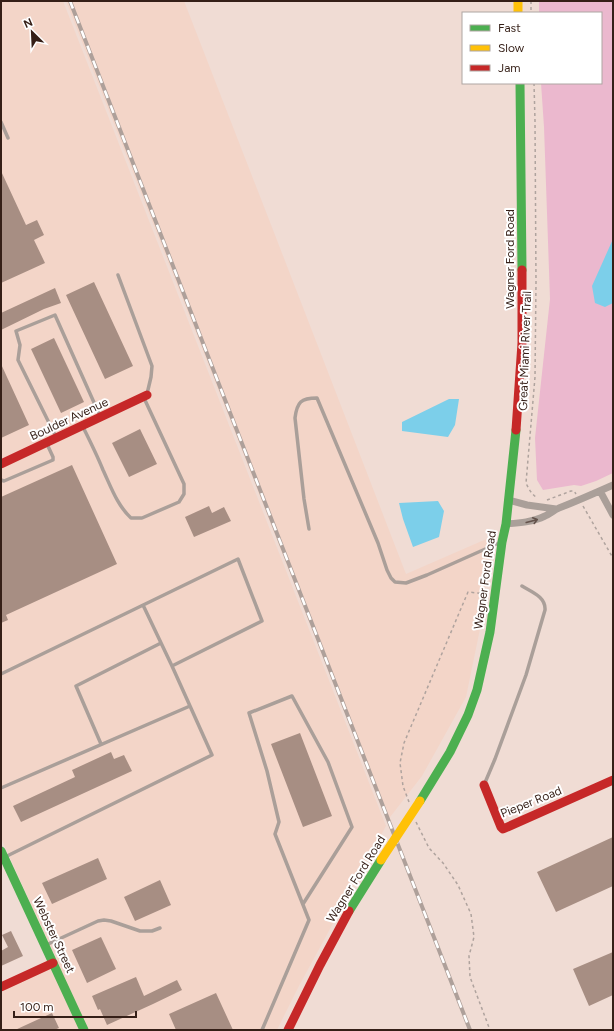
<svg xmlns="http://www.w3.org/2000/svg" width="614" height="1031" font-family="Figtree,sans-serif">
<style>
.built{fill:#f3d5c8}
.green{fill:#ebb8ce}
.water{fill:#7ccfea}
.building{fill:#a78e83}
.lines{fill:none;stroke-linecap:round;stroke-linejoin:round}
.path{stroke:#afa39e;stroke-width:1.5;stroke-dasharray:3 3;stroke-linecap:butt}
.lane{stroke:#aa9f99;stroke-width:3.5}
.street{stroke:#aa9f99;stroke-width:7}
.fast{stroke:#4caf50;stroke-width:9}
.slow{stroke:#ffc107;stroke-width:9}
.jam{stroke:#c62828;stroke-width:9}
.rail-casing{stroke:#aea09a;stroke-width:4}
.rail{stroke:#fff;stroke-width:2.5;stroke-dasharray:8;stroke-linecap:butt}
.slow-bridge{stroke:#ffc107;stroke-width:9}
.oneway{stroke:#64524b}
.labels{text-anchor:middle;stroke-width:4;stroke-linejoin:round;paint-order:stroke}
.street-label{font-size:12px;fill:#351f17;stroke:#fff}
</style>
<rect width="100%" height="100%" fill="#f0dcd4"/>
<!-- built -->
<path class="built" d="M1 1H63L386 826 300 984 277 1030H1V988L57 961 1 838Z
M66 1H184L275 235 406 574 491 537 480 629 466 697 422 776 387 821Z"/>
<!-- green -->
<path class="green" d="M539 1H613V473L596 481 581 486 574 485 543 490 537 480 535 438 550 299 544 127 541 83H601V13H539Z"/>
<!-- water -->
<path class="water" d="M613 239V303L605 307 595 303 592 286Z
M449 399H459L455 425 448 437 402 431V422Z
M438 501 444 511 439 537 413 547 403 519 399 503Z"/>
<!-- building -->
<path class="building" d="M1 171 26 225 37 220 44 235 34 240 45 263 1 283Z
M94 282 133 366 105 379 66 295Z
M55 288 61 303 44 309 1 330V313Z
M54 338 84 402 61 413 31 349Z
M1 364 29 425 1 438Z
M140 429 157 464 129 477 112 443Z
M72 465 117 564 6 615 8 620 1 623V497Z
M209 506 212 513 224 507 231 521 194 537 185 517Z
M300 733 332 816 303 827 271 744Z
M111 752 114 759 124 755 132 771 21 822 13 806 75 777 72 770Z
M613 837V886L556 912 537 872Z
M98 858 107 879 52 904 42 883Z
M160 880 171 905 135 921 124 897Z
M11 931 23 956 1 966V951L8 947 2 935Z
M101 937 116 969 87 983 72 950Z
M613 952V995L589 1006 573 969Z
M136 977 144 996 177 980 182 990 153 1004 107 1025 100 1009 98 1010 92 996Z
M216 993 233 1030H176L169 1014Z
M52 1013 59 1028 54 1030H15Z"/>
<g class="lines">
<!-- path -->
<path class="path" d="M531 1V13
M534 83 535 121 536 282 535 377 526 483C529 490 532 494 537 498
M547 500 571 491H574L576 494
M583 506 613 558
M409 802 403 786 400 763 404 743 468 592 487 594
M416 822 429 848 443 863 458 885 471 914 474 937 469 956 470 977 490 1030"/>
<!-- lane -->
<path class="lane" d="M1 122 8 138
M118 275 152 366 151 377 147 394
M83 427C90 441 97 455 103 470 111 487 117 505 131 518H142L179 502 184 494V484L144 398
M56 437 18 360 20 345 16 331 55 315 100 416
M1 480 4 481 53 460V457L47 444
M309 529 304 499 295 418C297 402 301 398 317 398L378 543 387 570 391 578 395 582 406 583 427 575 501 542
M172 666 190 706
M1 674 238 559 262 621 172 666 143 605
M101 744 76 686 161 643
M484 785 495 759 526 675 545 610C546 597 532 592 522 586
M1 788 190 706 212 755 5 857
M46 945 98 921 104 920 111 921 140 931H152L160 928
M262 1030 309 920 275 834 279 822 267 771 249 713 292 696 328 762 352 827 303 904"/>
<!-- street -->
<path class="street" d="M600 491 613 515
M508 500 527 505 556 509
M506 524C519 523 533 522 545 516 550 514 554 510 559 508 577 501 595 493 613 485"/>
<!-- fast -->
<path class="fast" d="M520 83 522 270
M420 801 450 752 468 715 477 690 490 632 502 542 506 524 516 430
M1 851 84 1030
M349 911 381 860"/>
<!-- slow -->
<path class="slow" d="M518 1V13"/>
<!-- jam -->
<path class="jam" d="M516 430 522 343V270
M1 464 147 395
M484 785 501 827 503 829 613 780
M1 987 53 963
M288 1030 320 965 349 911"/>
<defs>
<path id="rail" d="M70 1 470 1030"/>
</defs>
<!-- rail casing -->
<use href="#rail" class="rail-casing"/>
<!-- rail -->
<use href="#rail" class="rail"/>
<!-- slow-bridge -->
<path class="slow-bridge" d="M381 860 420 801"/>
</g>
<!-- one-way arrows -->
<defs><path id="oneway-shaft" d="M-6 0H5M1.5-3L5.5 0L1.5 3" fill="none" stroke-width="1.6" stroke-linecap="round" stroke-linejoin="round"/></defs>
<use class="oneway" href="#oneway-shaft" transform="translate(532 521) rotate(-15)"/>
<g class="labels">
<!-- street labels -->
<g class="street-label">
<text transform="translate(510 259) rotate(-90)" y="4">Wagner Ford Road</text>
<text transform="translate(525 351) rotate(-88)" y="4">Great Miami River Trail</text>
<text transform="translate(69 419) rotate(-25)" y="4">Boulder Avenue</text>
<text transform="translate(485 580) rotate(-82)" y="4">Wagner Ford Road</text>
<text transform="translate(531 802) rotate(-22)" y="4">Pieper Road</text>
<text transform="translate(356 879) rotate(-58)" y="4">Wagner Ford Road</text>
<text transform="translate(54 935) rotate(65)" y="4">Webster Street</text>
</g>
</g>
<!-- border -->
<rect width="614" height="1031" fill="none" stroke="#351f17" stroke-width="4"/>
<!-- legend -->
<rect x="462" y="12" width="140" height="72" fill="#ffffff" stroke="#aea5a2"/>
<rect x="470" y="25" width="20" height="6" fill="#4caf50" stroke="#aea5a2"/>
<text x="498" y="32" font-size="12" fill="#351f17">Fast</text>
<rect x="470" y="45" width="20" height="6" fill="#ffc107" stroke="#aea5a2"/>
<text x="498" y="52" font-size="12" fill="#351f17">Slow</text>
<rect x="470" y="65" width="20" height="6" fill="#c62828" stroke="#aea5a2"/>
<text x="498" y="72" font-size="12" fill="#351f17">Jam</text>
<!-- north arrow -->
<g transform="translate(32 32) rotate(336)" stroke="#ffffff" stroke-width="3" paint-order="stroke">
<path d="M0-3L7 15L0 10L-7 15Z" fill="#351f17"/>
<text y="-6" font-size="11" font-weight="bold" text-anchor="middle" fill="#351f17">N</text>
</g>
<!-- scale -->
<path d="M14 1011v6h122v-6" fill="none" stroke="#351f17" stroke-width="2"/>
<text x="20" y="1011" font-size="12" fill="#351f17" stroke="#ffffff" stroke-width="3" paint-order="stroke">100 m</text>
</svg>
